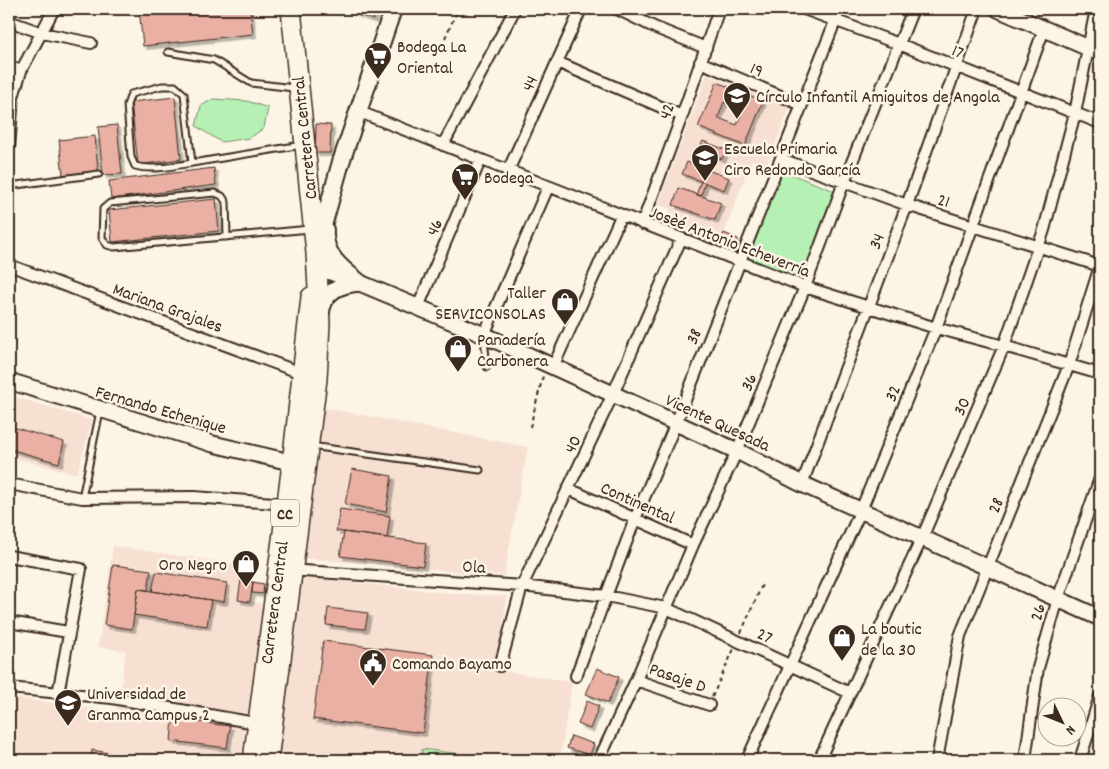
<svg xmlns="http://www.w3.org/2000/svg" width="1109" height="769" font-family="Dekko,sans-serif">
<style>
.built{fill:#f7e0d2}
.green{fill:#b6f0b4;stroke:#788d69}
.building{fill:#eab0a4;stroke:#3b2a1e;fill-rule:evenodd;filter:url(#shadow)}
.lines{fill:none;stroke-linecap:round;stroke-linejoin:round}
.lane-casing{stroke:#3b2a1e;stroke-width:9}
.street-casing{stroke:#3b2a1e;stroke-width:14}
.secondary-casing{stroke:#3b2a1e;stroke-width:19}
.primary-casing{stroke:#3b2a1e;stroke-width:20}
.highway-casing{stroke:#3b2a1e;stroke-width:22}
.path{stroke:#3b2a1e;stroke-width:2;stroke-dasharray:4 4;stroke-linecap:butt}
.lane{stroke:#fcf5e5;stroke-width:5}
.street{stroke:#fcf5e5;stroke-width:10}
.secondary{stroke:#fcf5e5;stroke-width:15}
.primary{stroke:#fcf5e5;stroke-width:16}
.highway{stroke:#fcf5e5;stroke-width:19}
.labels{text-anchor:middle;stroke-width:5;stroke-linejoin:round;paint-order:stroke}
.shield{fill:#fcf5e5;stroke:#75675a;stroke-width:1}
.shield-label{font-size:16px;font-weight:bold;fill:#3b2a1e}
.poi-label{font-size:18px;fill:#3b2a1e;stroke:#fcf5e5;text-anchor:start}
.street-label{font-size:18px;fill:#3b2a1e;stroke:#fcf5e5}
</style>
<defs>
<filter id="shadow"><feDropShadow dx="3.5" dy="3.5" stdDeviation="0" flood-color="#0004"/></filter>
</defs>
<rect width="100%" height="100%" fill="#fcf5e5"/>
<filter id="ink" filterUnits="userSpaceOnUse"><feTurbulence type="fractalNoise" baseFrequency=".02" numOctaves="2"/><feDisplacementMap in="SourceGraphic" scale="10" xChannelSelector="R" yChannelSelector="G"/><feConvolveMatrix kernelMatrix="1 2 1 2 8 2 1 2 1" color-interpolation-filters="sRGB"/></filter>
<g filter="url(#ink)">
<!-- built -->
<path class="built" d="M707 75 790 107 767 165 752 160 719 246 664 225 670 209 658 204Z
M9 395 92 420 77 474 9 457Z
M321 407 528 447 504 576 303 558Z
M113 546 243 565 238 600 265 604 241 760H9V697L117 712 126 651 98 647Z
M295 576 458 594 507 596 496 670 572 682 560 760H505L423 749 421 760H273Z"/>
<!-- green -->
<path class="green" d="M213 99 247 101 268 108 264 128 250 138 221 142 196 126 201 106Z
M783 171 837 192 802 282 747 260Z
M422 749 505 760H421Z"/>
<!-- building -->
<path class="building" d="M139 9H250L253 34 143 46Z
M355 9H377L373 20 354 13Z
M717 82 763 101 745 146 698 127ZM724 102 743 109 737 125 718 118Z
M175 97 181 159 138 165 131 102Z
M316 124 331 125 330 153H315Z
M117 125 122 174 103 175 98 127Z
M95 136 98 171 63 175 59 140Z
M703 141 726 150 722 159 699 150Z
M687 162 729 178 724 190 682 174Z
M214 168 216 185 111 199 109 181Z
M701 181 705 183 701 196 696 195Z
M679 188 721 203 715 220 673 205Z
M216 199 219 231 112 242 109 210Z
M724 233 738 239 733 251 719 246Z
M9 426 64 442 59 463 9 449Z
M352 469 392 476 386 512 345 504Z
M340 509 390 516 387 538 336 531Z
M344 532 426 543 423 566 340 556Z
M113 565 151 570 148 590 138 589 132 629 104 625Z
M156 572 227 583 224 602 152 591Z
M241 580 253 582 250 602 238 600Z
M253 582 264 584 263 594 252 593Z
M138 589 211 600 207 626 134 615Z
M328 608 368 613 365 629 326 625Z
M323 641 433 655 423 733 313 719Z
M597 668 619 677 608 703 586 694Z
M587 701 599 706 590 729 578 724Z
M173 719 230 726 227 748 171 741Z
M571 736 594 744 590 755 567 748Z
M92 750 115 754 114 760H91Z"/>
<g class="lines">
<defs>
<path id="lane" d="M168 52 214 60 251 83 294 88
M192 163 184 94 175 86H162L131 94 127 105 131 157 135 166C152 171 174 166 192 163L302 145
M9 186 99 174
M227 237 226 202 222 196 215 193 110 203 103 209 102 238 107 245 114 247 310 229
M484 338 487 367
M311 446 480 470
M82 498 100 411"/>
<path id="street" d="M617 9 656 28 706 48
M804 9 899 44 1100 123
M9 21 42 33 91 43
M557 62 682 116
M700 62 802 105
M9 66 21 71
M357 111 805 287 936 328 1004 346 1100 374
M443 145 515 9
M9 148 13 97 21 71 54 9
M781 159 907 205 1100 266
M508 171 581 9
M642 224 682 116 719 9
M9 265 304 374
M418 307 480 161
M484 335 548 187
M553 367 621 216
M9 484 82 498 194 497 287 504
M802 484 907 205 977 9
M569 489 693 545
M9 556 81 569 58 694
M289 570 522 586 606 596 666 608 850 693
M9 622 68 632
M500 666 522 586 613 394 681 239
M576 676 635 519 676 423 840 9
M636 680 709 705
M9 688 112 698 262 724
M599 760 636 680 693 545 737 451 805 287 844 182 913 9
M747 760 861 510 936 328 1044 29
M819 760 922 538 1004 346 1044 230 1075 113 1096 9
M937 760 960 636 1069 365 1100 266
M1025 760 1038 668 1058 599 1100 478
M1080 760 1100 696"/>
<path id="secondary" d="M998 9 1100 53
M317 267 360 283 484 335 737 451 802 484 1100 618
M321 314C324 291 339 285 359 283
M9 381 213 444 303 465"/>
<path id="primary" d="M325 230C323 255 342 269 360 283
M317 247 341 162 393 9"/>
<g id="highway">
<path id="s1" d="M253 760 292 464 311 297"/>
<path d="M268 760 317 379 320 323 316 253 291 9"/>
</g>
</defs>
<!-- lane casing -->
<use href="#lane" class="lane-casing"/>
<!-- street casing -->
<use href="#street" class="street-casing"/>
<!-- secondary casing -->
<use href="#secondary" class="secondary-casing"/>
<!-- primary casing -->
<use href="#primary" class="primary-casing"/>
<!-- highway casing -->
<use href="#highway" class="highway-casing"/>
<!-- path -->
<path class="path" d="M445 38 458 9
M530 427 543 376
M741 633 762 585
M712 697 734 649"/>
<!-- lane -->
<use href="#lane" class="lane"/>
<!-- street -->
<use href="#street" class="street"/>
<!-- secondary -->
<use href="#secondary" class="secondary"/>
<!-- primary -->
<use href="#primary" class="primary"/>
<!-- highway -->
<use href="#highway" class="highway"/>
</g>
</g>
<!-- icons -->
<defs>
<symbol id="supermarket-pin" viewBox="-11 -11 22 30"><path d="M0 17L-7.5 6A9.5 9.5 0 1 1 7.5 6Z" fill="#3b2a1e" stroke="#fcf5e5"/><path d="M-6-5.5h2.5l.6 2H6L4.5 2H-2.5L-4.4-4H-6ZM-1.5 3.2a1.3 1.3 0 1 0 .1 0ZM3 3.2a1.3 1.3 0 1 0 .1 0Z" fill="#fff"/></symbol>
<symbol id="school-pin" viewBox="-11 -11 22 30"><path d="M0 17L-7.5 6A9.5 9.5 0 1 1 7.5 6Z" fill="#3b2a1e" stroke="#fcf5e5"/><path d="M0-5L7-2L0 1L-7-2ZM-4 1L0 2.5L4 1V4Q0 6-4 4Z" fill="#fff"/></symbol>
<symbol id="shop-pin" viewBox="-11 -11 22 30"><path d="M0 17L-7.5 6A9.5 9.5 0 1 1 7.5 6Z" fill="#3b2a1e" stroke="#fcf5e5"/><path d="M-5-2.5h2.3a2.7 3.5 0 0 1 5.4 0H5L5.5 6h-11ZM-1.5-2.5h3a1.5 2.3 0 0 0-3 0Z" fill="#fff"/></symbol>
<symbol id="civic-pin" viewBox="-11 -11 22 30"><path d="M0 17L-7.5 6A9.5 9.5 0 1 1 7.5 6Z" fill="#3b2a1e" stroke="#fcf5e5"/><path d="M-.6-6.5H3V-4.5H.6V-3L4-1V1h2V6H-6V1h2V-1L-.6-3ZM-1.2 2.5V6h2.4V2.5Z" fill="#fff"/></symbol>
<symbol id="university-pin" viewBox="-11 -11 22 30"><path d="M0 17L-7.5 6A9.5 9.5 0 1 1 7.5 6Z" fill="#3b2a1e" stroke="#fcf5e5"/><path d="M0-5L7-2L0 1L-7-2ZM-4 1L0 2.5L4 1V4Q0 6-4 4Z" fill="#fff"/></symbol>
</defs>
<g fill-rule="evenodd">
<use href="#supermarket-pin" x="362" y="40" width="32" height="43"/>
<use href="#school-pin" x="721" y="80" width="32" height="43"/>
<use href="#school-pin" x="689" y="142" width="32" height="43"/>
<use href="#supermarket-pin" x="449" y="161" width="32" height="43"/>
<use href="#shop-pin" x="549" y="286" width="32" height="43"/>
<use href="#shop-pin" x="442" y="333" width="32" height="43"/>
<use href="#shop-pin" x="230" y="548" width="32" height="43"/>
<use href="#shop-pin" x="826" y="622" width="32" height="43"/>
<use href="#civic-pin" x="357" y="647" width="32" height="43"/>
<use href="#university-pin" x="52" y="687" width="32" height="43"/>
</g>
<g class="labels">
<!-- shield labels -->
<rect class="shield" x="271" y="499.5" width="28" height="27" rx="4"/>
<g class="shield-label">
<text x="285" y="519">CC</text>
</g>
<!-- poi labels -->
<g class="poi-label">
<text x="397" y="52">Bodega La<tspan x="397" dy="21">Oriental</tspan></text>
<text x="756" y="102">Círculo Infantil Amiguitos de Angola</text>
<text x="724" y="154">Escuela Primaria<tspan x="724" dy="21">Ciro Redondo García</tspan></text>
<text x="484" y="183">Bodega</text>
<text x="546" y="298" text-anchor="end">Taller<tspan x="546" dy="21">SERVICONSOLAS</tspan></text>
<text x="477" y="345">Panadería<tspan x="477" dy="21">Carbonera</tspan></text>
<text x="227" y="570" text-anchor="end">Oro Negro</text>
<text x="861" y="634">La boutic<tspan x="861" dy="21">de la 30</tspan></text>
<text x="392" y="669">Comando Bayamo</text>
<text x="87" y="699">Universidad de<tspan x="87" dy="21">Granma Campus 2</tspan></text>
</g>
<!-- street labels -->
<g class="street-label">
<text transform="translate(958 51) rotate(22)" y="6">17</text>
<text transform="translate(757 69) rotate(23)" y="6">19</text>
<text transform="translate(529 83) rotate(-66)" y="6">44</text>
<text transform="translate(666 111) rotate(-70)" y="6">42</text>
<text transform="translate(304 138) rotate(-96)" y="6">Carretera Central</text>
<text transform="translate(944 200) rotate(17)" y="6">21</text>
<text transform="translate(434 227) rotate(-67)" y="6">46</text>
<text transform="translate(730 241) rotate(21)" y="6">Josèé Antonio Echeverría</text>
<text transform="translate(876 241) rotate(-69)" y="6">34</text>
<text transform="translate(168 307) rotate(20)" y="6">Mariana Grajales</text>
<text transform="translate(693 336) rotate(-68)" y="6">38</text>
<text transform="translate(748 382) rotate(-68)" y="6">36</text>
<text transform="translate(892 393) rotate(-68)" y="6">32</text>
<text transform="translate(961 406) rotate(-67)" y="6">30</text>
<text transform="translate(161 409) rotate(16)" y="6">Fernando Echenique</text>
<text transform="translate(718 422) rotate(25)" y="6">Vicente Quesada</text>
<text transform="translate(572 444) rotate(-65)" y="6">40</text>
<text transform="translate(638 502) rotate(24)" y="6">Continental</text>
<text transform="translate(995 505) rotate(-68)" y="6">28</text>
<text transform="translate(474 566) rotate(4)" y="6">Ola</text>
<text dy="6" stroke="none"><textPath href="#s1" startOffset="159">Carretera Central</textPath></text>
<text transform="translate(1037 612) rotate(-74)" y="6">26</text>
<text transform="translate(765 635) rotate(25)" y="6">27</text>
<text transform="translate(678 677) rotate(19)" y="6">Pasaje D</text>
</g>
</g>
<!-- margin -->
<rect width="1109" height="769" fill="none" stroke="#fcf5e5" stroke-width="30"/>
<rect x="15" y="15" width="1079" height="739" fill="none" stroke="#3b2a1e" stroke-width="2" filter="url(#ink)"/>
<!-- north arrow -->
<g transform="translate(1062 722) rotate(133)"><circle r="24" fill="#fcf5e5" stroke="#afa495"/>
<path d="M0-4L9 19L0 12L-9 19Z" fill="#3b2a1e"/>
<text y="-8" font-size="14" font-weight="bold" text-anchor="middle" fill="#3b2a1e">N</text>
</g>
</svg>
